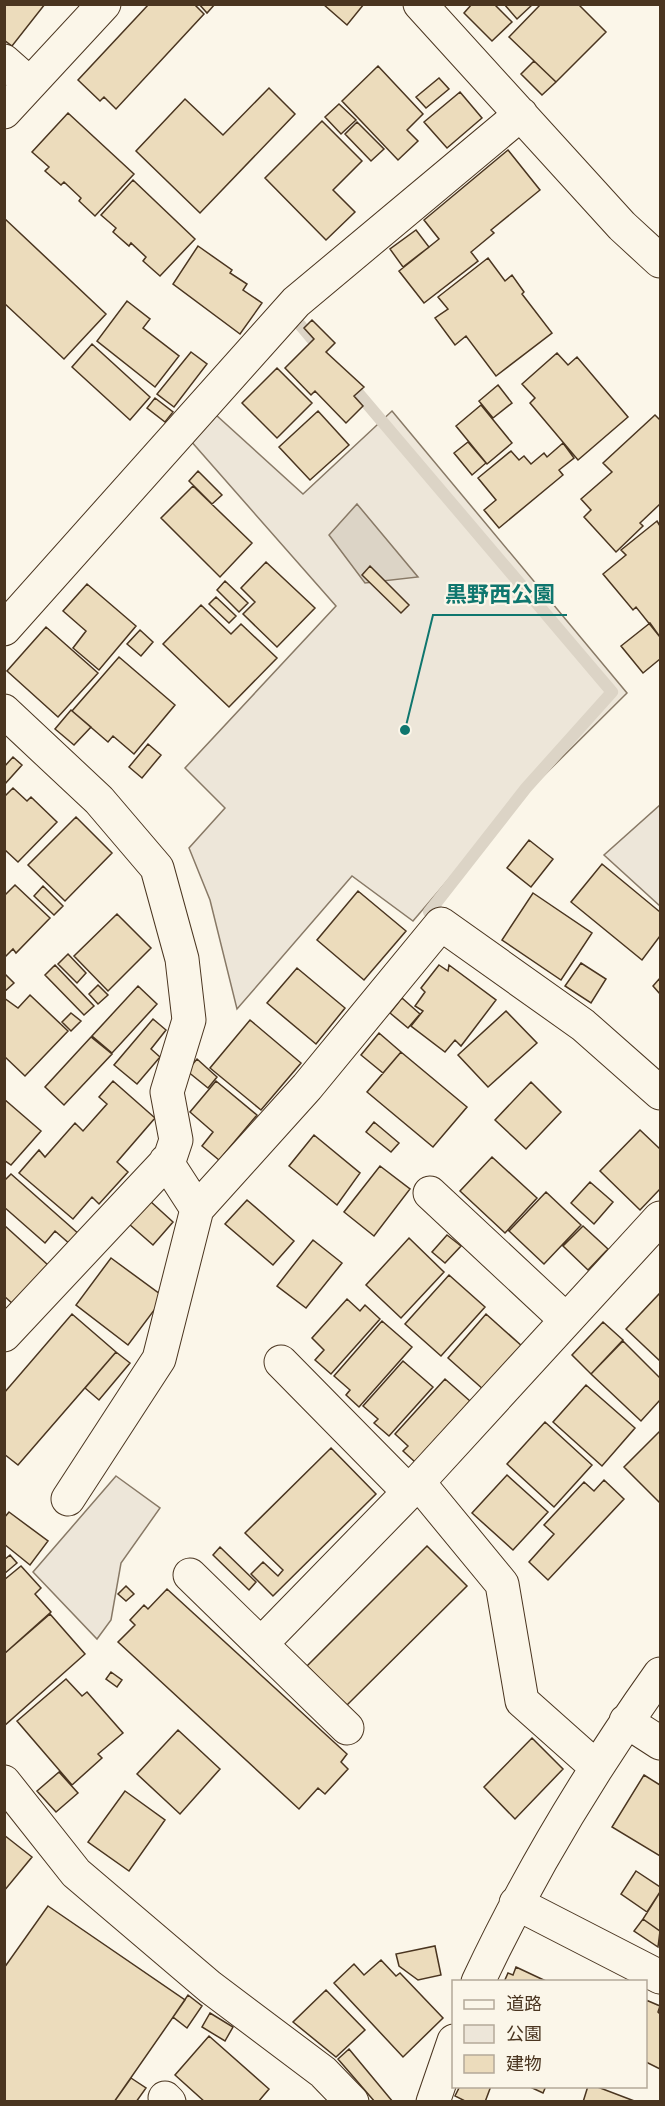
<svg xmlns="http://www.w3.org/2000/svg" width="665" height="2106" font-family="'Source Sans 3','Noto Sans JP',sans-serif">
<style>
.green{fill:#ede6d9;stroke:#887966;stroke-width:1.5}
.water{fill:#dcd4c6;stroke:#887966;stroke-width:1.5}
.lines{fill:none;stroke-linecap:round;stroke-linejoin:round}
.stream{stroke:#dcd4c6;stroke-width:12}
.building{fill:#ecdcbc;stroke:#4a3520;stroke-width:1.5}
.minor-casing{stroke:#4a3520;stroke-width:35}
.minor{stroke:#fbf6e9;stroke-width:33}
.leader{fill:none;stroke:#0f766e;stroke-width:2}
.callout-dot{fill:#0f766e;stroke:#fbf6e9;stroke-width:2}
.callout-label{font-size:22px;text-anchor:middle;font-weight:bold;fill:#0f766e;stroke:#fbf6e9;stroke-width:4.5;stroke-linejoin:round;paint-order:stroke}
</style>
<rect width="100%" height="100%" fill="#fbf6e9"/>
<!-- green -->
<path class="green" d="M392 411 627 693 502 817 413 921 352 876 237 1009 210 900 189 848 225 808 185 768 336 606 190 440 216 415 303 494Z
M660 805V906L604 855Z
M116 1476 160 1508 121 1563 111 1620 97 1639 33 1572Z"/>
<!-- water -->
<path class="water" d="M357 504 418 577 365 583 329 535Z"/>
<g class="lines">
<!-- stream -->
<path class="stream" d="M296 320 322 351
M347 380 612 692 526 788 429 912"/>
</g>
<!-- building -->
<path class="building" d="M4 4H45L12 46 4 40Z
M149 4H194L204 14 116 109 104 97 100 101 78 80Z
M199 4H215L207 13Z
M323 4H364L347 25Z
M472 4H494L512 22 492 41 464 13Z
M504 4H533L517 19Z
M541 4H578L606 32 556 82 509 37Z
M534 61 556 82 542 95 521 74Z
M378 66 423 114 407 130 418 141 398 160 342 101Z
M439 78 449 89 426 108 416 97Z
M269 88 295 114 200 213 136 151 185 99 223 135Z
M460 92 482 118 447 148 424 122Z
M339 104 356 120 341 134 325 117Z
M68 113 134 174 95 216 79 201 81 198 64 182 61 185 45 171 49 167 32 152Z
M322 121 362 161 333 190 355 212 326 240 265 178Z
M357 122 384 149 371 161 345 134Z
M508 150 540 190 491 230 494 233 471 252 478 261 424 303 399 271 439 239 424 220Z
M133 180 195 239 160 276 143 261 146 257 131 243 129 246 113 232 116 228 101 215Z
M4 218 106 314 64 359 4 303Z
M416 230 429 247 403 267 390 249Z
M198 246 232 270 230 273 247 284 243 290 262 303 240 334 173 284Z
M488 258 505 281 512 275 524 292 522 294 552 333 496 376 466 336 455 345 435 318 448 309 438 297Z
M127 301 150 319 143 328 179 356 155 387 97 341Z
M312 320 335 343 326 352 364 387 354 396 363 406 346 423 315 391 311 395 285 368 314 339 304 328Z
M92 344 150 397 130 420 72 367Z
M191 352 207 364 174 407 157 394Z
M557 353 568 365 577 357 628 417 578 460 530 403 535 398 522 384Z
M277 368 312 403 277 438 242 403Z
M498 385 512 403 493 418 479 401Z
M155 398 173 412 165 422 147 408Z
M481 405 512 443 487 464 456 426Z
M318 411 349 445 310 480 279 447Z
M655 415 660 420V504L640 523 643 526 616 552 584 517 591 510 581 499 612 472 603 463Z
M468 442 486 463 472 475 454 453Z
M563 443 574 458 559 470 563 475 499 528 484 510 496 500 478 478 511 451 519 460 524 456 531 464 544 453 547 457Z
M198 471 222 495 212 504 189 481Z
M193 486 252 543 220 577 161 518Z
M657 521 660 526V637L636 607 633 610 603 574 626 555 621 550Z
M266 562 315 608 277 647 243 614 255 602 241 588Z
M370 566 409 605 401 613 362 575Z
M225 581 248 603 239 612 217 590Z
M87 584 136 626 99 670 73 648 86 631 63 611Z
M216 597 236 616 229 623 209 604Z
M201 605 231 634 241 624 277 658 229 707 163 644Z
M650 623 660 637V659L643 673 621 646Z
M46 627 98 673 58 717 7 671Z
M140 630 153 642 141 656 127 644Z
M119 657 175 705 134 754 113 736 108 742 72 711Z
M71 710 91 727 74 745 55 729Z
M148 744 161 755 142 778 129 767Z
M13 757 22 765 4 785V767Z
M13 788 27 801 31 797 57 822 18 862 4 849V797Z
M76 817 112 853 65 901 28 865Z
M529 840 553 859 531 887 507 868Z
M602 864 660 912V936L642 960 571 902Z
M15 885 50 918 16 953 13 949 4 958V896Z
M43 886 63 906 54 915 34 896Z
M358 891 406 931 364 980 317 940Z
M533 893 592 933 561 980 502 940Z
M117 914 151 948 108 991 74 956Z
M68 954 86 973 77 983 58 964Z
M581 963 606 979 591 1003 565 986Z
M55 965 94 1006 84 1015 45 975Z
M439 965 448 971 449 965 496 1000 461 1046 455 1040 445 1052 411 1026 423 1011 415 1006 425 992 421 988Z
M297 968 345 1008 316 1044 267 1003Z
M4 973 14 983 4 992Z
M660 978V994L653 986Z
M98 985 108 995 98 1004 89 994Z
M138 986 157 1004 112 1053 92 1036Z
M30 995 68 1031 25 1076 4 1056V998L18 1008Z
M402 998 420 1014 408 1028 390 1013Z
M506 1011 537 1043 488 1087 458 1055Z
M71 1013 81 1021 71 1031 62 1022Z
M153 1019 166 1030 151 1049 160 1057 137 1084 114 1065Z
M250 1020 301 1063 261 1110 210 1068Z
M379 1033 401 1052 383 1073 361 1055Z
M91 1037 112 1054 64 1105 45 1087Z
M401 1052 467 1107 433 1147 367 1092Z
M197 1059 217 1077 208 1088 187 1071Z
M113 1081 155 1118 117 1162 128 1172 99 1204 92 1197 73 1219 19 1173 39 1150 45 1157 75 1123 83 1131 107 1104 99 1097Z
M216 1081 257 1115 219 1160 202 1146 213 1132 190 1112Z
M531 1082 561 1112 526 1149 495 1120Z
M4 1099 41 1131 11 1165 4 1160Z
M374 1122 399 1143 391 1152 366 1132Z
M640 1130 660 1149V1189L640 1210 600 1171Z
M314 1135 360 1173 337 1205 289 1166Z
M492 1157 537 1198 505 1233 460 1191Z
M380 1166 410 1189 374 1236 344 1212Z
M11 1174 80 1235 71 1245 55 1231 45 1243 4 1207V1181Z
M590 1182 613 1202 594 1224 571 1203Z
M546 1192 581 1225 544 1264 509 1231Z
M247 1200 294 1241 273 1265 225 1224Z
M150 1201 173 1222 153 1245 129 1224Z
M4 1225 48 1265 13 1304 4 1296Z
M583 1226 608 1249 588 1270 563 1246Z
M447 1235 461 1246 445 1263 432 1252Z
M409 1238 444 1272 401 1318 366 1285Z
M313 1240 342 1263 306 1308 277 1286Z
M111 1258 164 1297 128 1345 76 1305Z
M449 1275 485 1307 441 1356 405 1324Z
M660 1293V1361L626 1329Z
M347 1299 360 1311 365 1305 380 1319 331 1374 315 1360 324 1350 312 1338Z
M72 1314 116 1352 18 1465 4 1454V1393Z
M486 1314 523 1347 484 1390 448 1358Z
M382 1321 412 1347 359 1407 346 1395 350 1390 334 1376Z
M603 1322 623 1340 591 1374 572 1355Z
M623 1341 660 1378V1400L641 1421 591 1374Z
M116 1352 130 1363 99 1400 85 1388Z
M403 1361 433 1387 389 1436 374 1423 378 1419 363 1406Z
M445 1379 470 1401 415 1462 403 1451 408 1446 395 1434Z
M586 1385 635 1428 602 1466 553 1422Z
M545 1422 592 1465 554 1507 507 1464Z
M660 1431V1503L624 1467Z
M331 1448 376 1494 273 1596 251 1574 263 1562 278 1576 283 1570 245 1533Z
M507 1475 548 1512 513 1550 472 1513Z
M604 1480 624 1499 548 1580 529 1562 554 1534 544 1525 584 1482 594 1491Z
M9 1512 48 1541 30 1565 4 1544V1518Z
M427 1546 467 1586 346 1706 307 1666Z
M220 1547 256 1582 249 1590 213 1555Z
M10 1555 17 1563 4 1574V1560Z
M21 1566 41 1588 35 1594 51 1612 4 1654V1580Z
M126 1586 134 1594 126 1601 118 1594Z
M167 1589 347 1754 341 1762 348 1769 325 1794 318 1788 299 1809 118 1642 135 1625 130 1620 144 1605 148 1609Z
M50 1614 85 1654 4 1726V1654Z
M111 1672 122 1680 117 1687 106 1679Z
M66 1679 82 1696 87 1692 123 1733 98 1754 102 1758 72 1785 17 1721Z
M178 1730 220 1769 180 1814 137 1774Z
M532 1738 563 1769 515 1819 484 1787Z
M59 1772 78 1793 56 1812 37 1791Z
M644 1775 660 1785V1856L612 1827Z
M125 1791 165 1820 129 1871 88 1842Z
M4 1835 32 1857 4 1891Z
M636 1871 660 1887V1892L647 1912 621 1894Z
M660 1892V1931L643 1919Z
M48 1906 185 2000 114 2102H4V1968Z
M643 1919 660 1931 658 1947 634 1931Z
M435 1946 441 1975 418 1980 399 1966 396 1954Z
M381 1960 396 1976 400 1973 443 2018 403 2057 334 1983 354 1964 364 1975Z
M516 1967 548 1982H504L508 1973 513 1975Z
M326 1990 365 2030 336 2057 293 2022Z
M188 1995 202 2006 187 2028 173 2017Z
M646 2000 660 2006 658 2012 660 2014V2069L646 2062Z
M210 2013 233 2027 225 2041 202 2027Z
M209 2036 269 2089 258 2102H205L175 2075Z
M349 2049 393 2102H375L338 2059Z
M131 2078 146 2088 136 2102H114Z
M460 2086H491L485 2102H467L455 2096Z
M528 2086H546L543 2093Z
M588 2086H595L637 2102H583Z"/>
<g class="lines">
<defs>
<path id="minor" d="M420 4 622 226 660 261
M4 61 30 84
M4 112 104 4
M4 629 296 302 521 114
M4 711 99 800 157 868 182 959 189 1020 167 1092 176 1140 170 1158 4 1335
M430 1193 565 1319
M197 1209 307 1087 441 924 583 1025 660 1093
M281 1362 409 1492
M418 1482 502 1584 522 1701 595 1766
M68 1499 159 1359 197 1209 166 1161
M190 1575 347 1728
M261 1644 409 1492 660 1218
M626 1721 660 1743
M4 1782 76 1873 210 1987 323 2072 352 2102
M516 1903 660 1977
M478 1982C529 1873 591 1771 660 1674
M165 2098 169 2102
M433 2102 454 2041"/>
</defs>
<!-- minor casing -->
<use href="#minor" class="minor-casing"/>
<!-- minor -->
<use href="#minor" class="minor"/>
</g>
<!-- callouts -->
<path class="leader" d="M405 730L433 615H567"/>
<circle class="callout-dot" cx="405" cy="730" r="6"/>
<g class="callout-label">
<text x="500" y="602">黒野西公園</text>
</g>
<!-- border -->
<rect width="665" height="2106" fill="none" stroke="#4a3520" stroke-width="12"/>
<!-- legend -->
<rect x="452" y="1980" width="195" height="108" fill="#fbf6e9" stroke="#b4a999" stroke-width="1.5"/>
<rect x="464" y="2000" width="30" height="9" fill="#fbf6e9" stroke="#b4a999" stroke-width="1.5"/>
<text x="506" y="2010" font-size="18" fill="#4a3520">道路</text>
<rect x="464" y="2025" width="30" height="18" fill="#ede6d9" stroke="#b4a999" stroke-width="1.5"/>
<text x="506" y="2040" font-size="18" fill="#4a3520">公園</text>
<rect x="464" y="2055" width="30" height="18" fill="#ecdcbc" stroke="#b4a999" stroke-width="1.5"/>
<text x="506" y="2070" font-size="18" fill="#4a3520">建物</text>
</svg>
